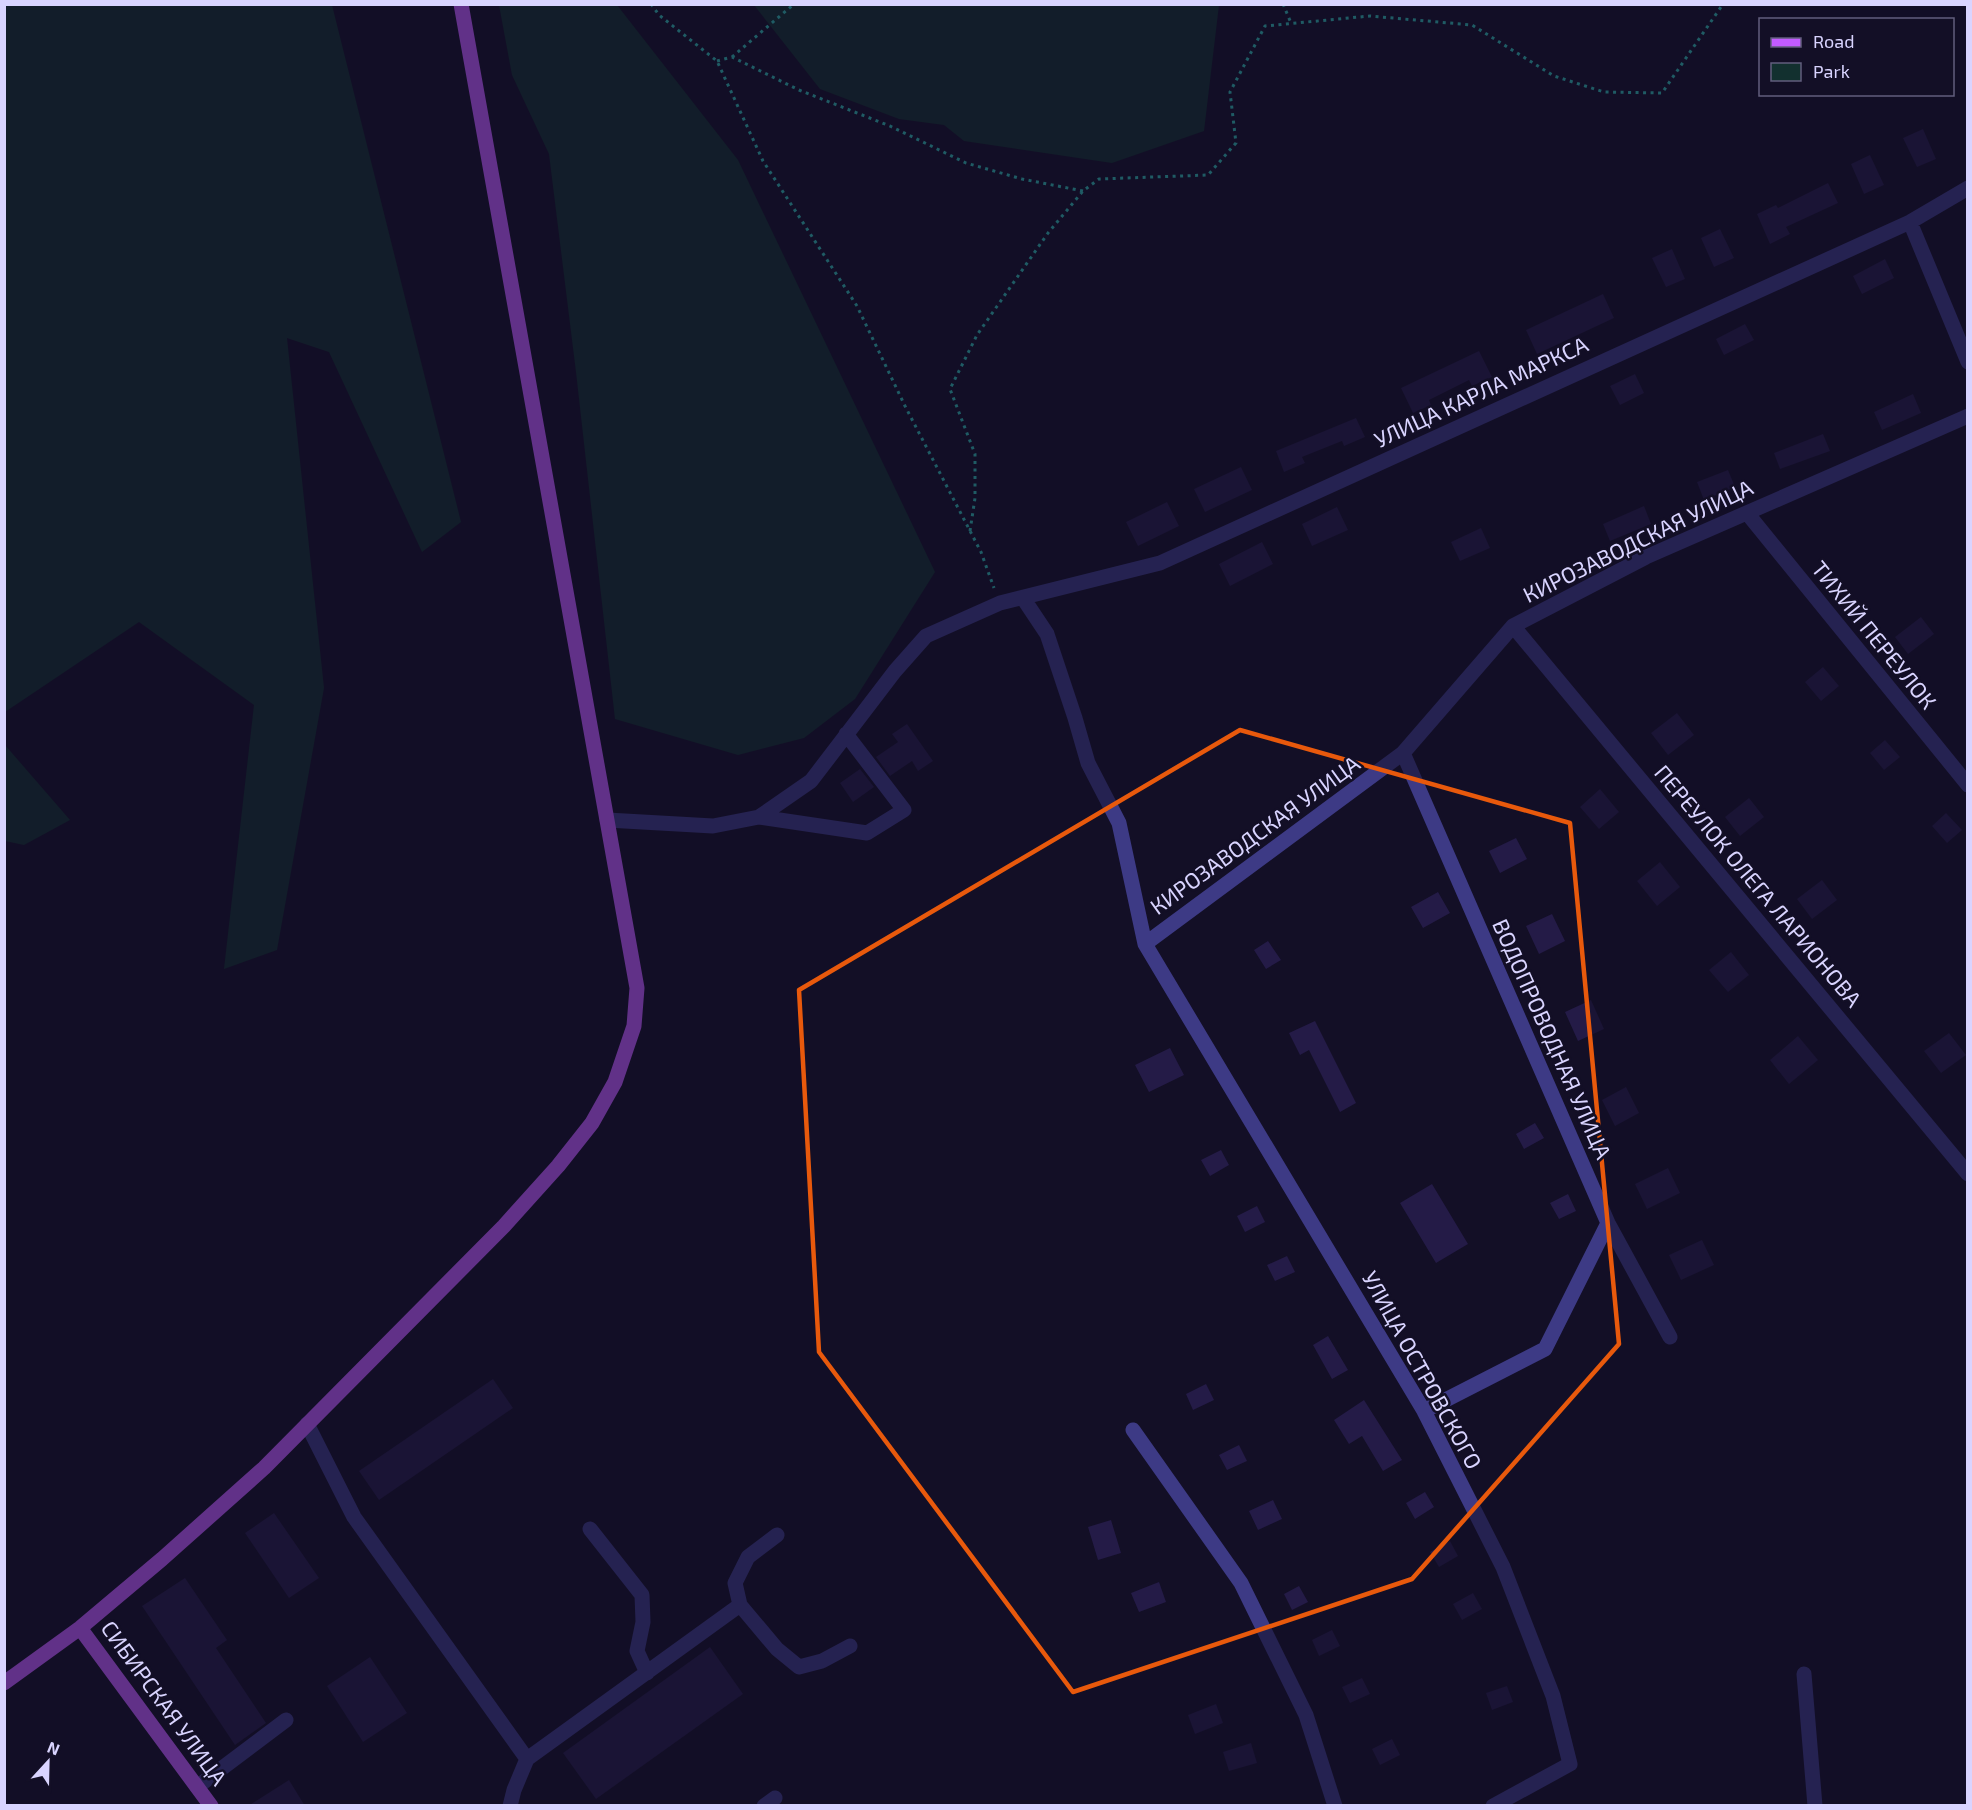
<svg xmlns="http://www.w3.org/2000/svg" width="1972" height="1810" font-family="'Exo 2',sans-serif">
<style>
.green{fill:#12302f}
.building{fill:#241b47}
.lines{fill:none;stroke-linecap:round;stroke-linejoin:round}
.path{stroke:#2fb8b0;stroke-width:3;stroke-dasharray:3 4.5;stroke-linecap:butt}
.minor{stroke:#3d3a85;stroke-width:15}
.major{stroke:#c25bff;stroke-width:15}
.marked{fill:none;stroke:#e8590c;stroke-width:4.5;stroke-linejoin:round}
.labels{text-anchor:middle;stroke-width:5;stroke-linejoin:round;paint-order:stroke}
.street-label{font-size:22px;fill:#d9d4ff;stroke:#130f26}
</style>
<rect width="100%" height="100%" fill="#130f26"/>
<!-- green -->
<path class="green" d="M5 4 332 5 461 522 422 552 329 352 287 338 324 688 277 950 224 969 254 705 139 622 5 712Z
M499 5H617L738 160 935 572 855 699 804 738 738 755 615 719 576 372 549 154 512 75Z
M754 5H1219L1204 131 1112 163 964 141 944 125 899 119 820 89Z
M5 745 70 820 24 845 5 841Z"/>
<!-- building -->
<path class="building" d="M1923 129 1936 159 1917 167 1903 138Z
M1870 155 1884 185 1864 194 1851 164Z
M1828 183 1838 203 1786 227 1790 234 1770 244 1757 214 1776 205 1778 208Z
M1720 229 1734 258 1714 267 1701 238Z
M1672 249 1685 279 1666 287 1652 258Z
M1885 259 1894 278 1862 294 1853 276Z
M1603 294 1614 318 1537 354 1526 330Z
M1745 324 1754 340 1724 355 1716 339Z
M1479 351 1492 377 1472 386 1469 380 1429 400 1431 405 1413 413 1401 388Z
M1635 374 1644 393 1620 405 1610 386Z
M1913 394 1921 413 1882 430 1874 412Z
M1356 418 1365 437 1344 446 1342 441 1302 457 1305 463 1284 472 1276 451Z
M1823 434 1830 451 1780 469 1774 453Z
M1241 467 1252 490 1205 512 1194 489Z
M1728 470 1735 487 1704 500 1697 482Z
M1167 502 1179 526 1138 546 1126 522Z
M1644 506 1651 524 1610 541 1603 524Z
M1337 507 1348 530 1312 546 1302 524Z
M1481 528 1490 548 1460 561 1451 542Z
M1262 542 1273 564 1230 586 1219 564Z
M1921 617 1934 634 1908 654 1895 637Z
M1823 667 1839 686 1821 701 1805 682Z
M1677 713 1694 735 1668 755 1651 733Z
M907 724 933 761 918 771 912 761 890 776 876 757 898 742 892 734Z
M1885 740 1900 757 1884 770 1870 753Z
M860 769 874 787 853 802 840 783Z
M1600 789 1619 812 1599 829 1580 807Z
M1749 798 1764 817 1740 836 1725 817Z
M1946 813 1962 830 1947 843 1932 826Z
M1516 838 1527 859 1500 873 1489 851Z
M1660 862 1680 887 1657 906 1637 881Z
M1822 880 1837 900 1812 919 1797 899Z
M1438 892 1450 913 1423 928 1411 907Z
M1552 914 1565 941 1539 954 1526 926Z
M1268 941 1281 960 1266 969 1254 950Z
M1731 952 1749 975 1728 992 1709 970Z
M1591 1000 1604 1029 1578 1041 1565 1012Z
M1315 1021 1356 1103 1340 1112 1309 1050 1300 1055 1289 1033Z
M1949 1033 1966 1055 1941 1073 1924 1051Z
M1798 1036 1818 1060 1789 1084 1770 1060Z
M1170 1048 1184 1075 1149 1092 1135 1065Z
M1626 1087 1639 1113 1615 1126 1602 1100Z
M1535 1123 1544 1138 1524 1149 1516 1134Z
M1221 1150 1229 1165 1210 1176 1201 1160Z
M1668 1168 1680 1193 1647 1209 1635 1184Z
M1432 1184 1468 1244 1436 1263 1400 1203Z
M1568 1194 1576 1211 1559 1219 1550 1203Z
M1257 1206 1265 1222 1245 1232 1237 1216Z
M1702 1240 1714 1265 1681 1280 1669 1255Z
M1287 1256 1295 1272 1275 1281 1267 1265Z
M1328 1336 1348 1370 1332 1379 1313 1345Z
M493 1379 513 1408 379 1500 359 1471Z
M1206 1384 1214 1400 1193 1410 1186 1394Z
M1364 1400 1402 1460 1383 1471 1362 1436 1349 1444 1334 1420Z
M1239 1445 1247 1461 1227 1470 1219 1455Z
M1425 1492 1434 1507 1415 1519 1406 1503Z
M1273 1500 1282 1519 1258 1530 1249 1511Z
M274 1513 319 1578 289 1598 245 1533Z
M1111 1520 1121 1553 1098 1560 1088 1527Z
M1450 1541 1458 1556 1439 1567 1430 1552Z
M185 1578 227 1640 216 1648 266 1723 235 1745 142 1606Z
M1159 1582 1166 1602 1139 1612 1131 1593Z
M1299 1586 1308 1602 1292 1610 1284 1594Z
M1473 1593 1482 1609 1462 1620 1453 1604Z
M1332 1630 1340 1646 1319 1656 1312 1640Z
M710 1647 743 1694 596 1799 563 1753Z
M370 1657 407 1713 363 1742 327 1686Z
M1362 1678 1370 1694 1350 1703 1342 1687Z
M1507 1686 1513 1702 1492 1710 1486 1693Z
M1216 1704 1223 1723 1195 1734 1188 1715Z
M1392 1739 1400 1755 1380 1765 1372 1749Z
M1251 1743 1257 1763 1229 1771 1223 1752Z
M289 1780 305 1806H248Z"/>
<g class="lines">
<!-- path -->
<path class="path" d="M651 4 659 15 717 61 763 161 857 306 905 406 981 552 994 588
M1283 4 1291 23
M732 57 794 4
M717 61 732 57 799 90 890 126 966 163 1022 179 1083 191
M970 531 975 498V454L950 389 977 335 1048 233 1083 191 1099 179 1208 175 1236 143 1230 92 1265 26 1370 16 1472 25 1554 76 1604 92 1662 93 1723 4"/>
<!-- minor -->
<path class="minor" d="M1910 222 1968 362
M1747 513 1968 785
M1023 598 1047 634 1075 718 1088 763 1119 823 1145 944 1424 1411 1503 1567 1553 1696 1570 1764 1493 1806
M1513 626 1968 1174
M1403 753 1608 1223 1670 1337
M759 817 867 833 904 810 846 734
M607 820 713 826 759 817 811 781 895 671 926 636 1000 603 1160 563 1910 222 1968 188
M1145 944 1403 753 1513 626 1646 557 1968 416
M1424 1411 1545 1349 1608 1223
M307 1424 354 1517 527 1759
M1133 1430 1241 1583 1306 1715 1335 1806
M590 1529 642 1595 643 1622 637 1651 647 1673
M740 1605 777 1649 799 1667 822 1661 850 1646
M1804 1674 1815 1806
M197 1787 286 1720
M510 1806 514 1790 527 1759 740 1605 735 1583 748 1557 777 1535
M764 1806 775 1798"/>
<!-- major -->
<path class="major" d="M80 1628 211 1806
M4 1683 80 1628 162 1559 264 1468 504 1226 558 1166 592 1123 615 1082 634 1026 637 988 461 4"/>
</g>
<!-- marked area -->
<path d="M0 0H1972V1810H0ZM1240 730 1570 823 1619 1344 1412 1579 1073 1692 819 1352 799 990Z" fill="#130f26" fill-opacity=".55" fill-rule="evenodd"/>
<path class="marked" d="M1240 730 1570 823 1619 1344 1412 1579 1073 1692 819 1352 799 990Z"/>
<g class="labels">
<!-- street labels -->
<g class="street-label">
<text transform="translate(1481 392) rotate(-25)" y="8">УЛИЦА КАРЛА МАРКСА</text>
<text transform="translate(1638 541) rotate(-26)" y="8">КИРОЗАВОДСКАЯ УЛИЦА</text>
<text transform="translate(1874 635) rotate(51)" y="8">ТИХИЙ ПЕРЕУЛОК</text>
<text transform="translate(1255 835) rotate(-36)" y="8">КИРОЗАВОДСКАЯ УЛИЦА</text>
<text transform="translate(1758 886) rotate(50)" y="8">ПЕРЕУЛОК ОЛЕГА ЛАРИОНОВА</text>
<text transform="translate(1552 1039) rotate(66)" y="8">ВОДОПРОВОДНАЯ УЛИЦА</text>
<text transform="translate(1422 1370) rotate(61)" y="8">УЛИЦА ОСТРОВСКОГО</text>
<text transform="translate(164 1703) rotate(54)" y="8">СИБИРСКАЯ УЛИЦА</text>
</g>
</g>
<!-- border -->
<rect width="1972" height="1810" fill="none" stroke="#d9d4ff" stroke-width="12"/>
<!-- legend -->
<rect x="1759" y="18" width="195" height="78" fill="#130f26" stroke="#625e7d" stroke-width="1.5"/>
<rect x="1771" y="38" width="30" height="9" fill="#c25bff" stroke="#625e7d" stroke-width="1.5"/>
<text x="1813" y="48" font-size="18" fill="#d9d4ff">Road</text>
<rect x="1771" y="63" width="30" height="18" fill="#12302f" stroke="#625e7d" stroke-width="1.5"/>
<text x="1813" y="78" font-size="18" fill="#d9d4ff">Park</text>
<!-- north arrow -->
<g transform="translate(48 1762) rotate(22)" stroke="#130f26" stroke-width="4.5" paint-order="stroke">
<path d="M0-4.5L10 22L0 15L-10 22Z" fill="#d9d4ff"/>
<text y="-9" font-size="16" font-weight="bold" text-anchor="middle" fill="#d9d4ff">N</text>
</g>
</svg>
